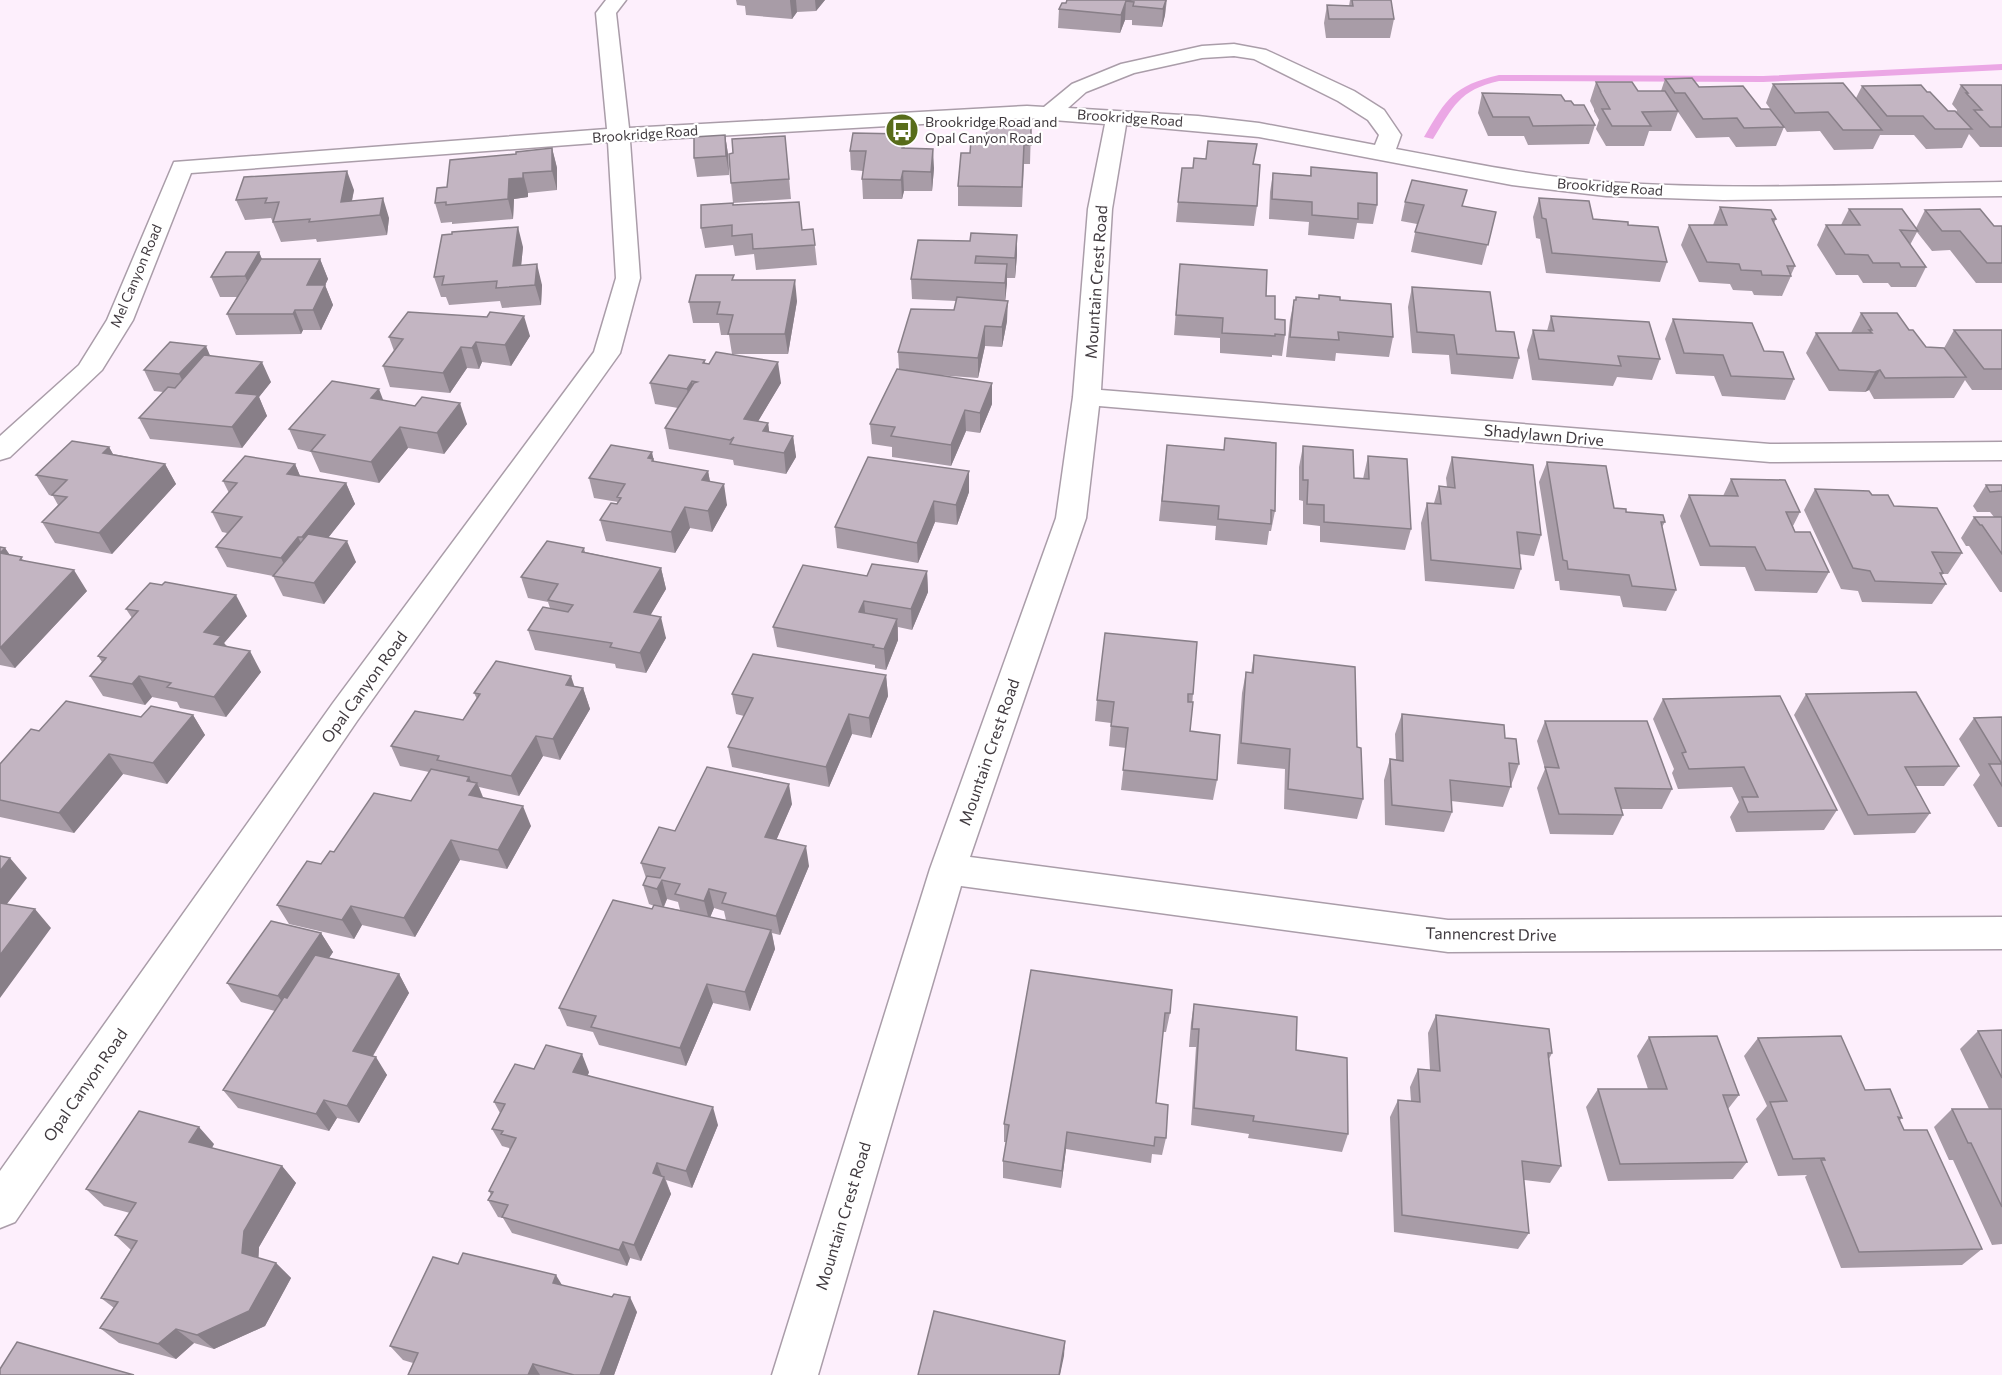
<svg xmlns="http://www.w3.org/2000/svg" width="2002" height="1375" font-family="Commissioner,sans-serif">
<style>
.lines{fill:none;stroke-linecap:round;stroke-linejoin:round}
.stream{fill:#eba7e5;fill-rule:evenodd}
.minor-casing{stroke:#aa9da9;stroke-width:3}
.minor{fill:#fff;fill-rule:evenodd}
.wall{fill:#a89ca7;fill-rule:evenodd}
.shaded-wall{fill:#887f88}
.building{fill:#c3b5c2;stroke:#887f88;stroke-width:1.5}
.labels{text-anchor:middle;stroke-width:4.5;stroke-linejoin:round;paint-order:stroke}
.far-street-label{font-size:14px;fill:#403a3f;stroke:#fff}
.far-poi-label{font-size:14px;fill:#403a3f;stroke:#fff;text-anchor:start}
.street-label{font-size:16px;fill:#403a3f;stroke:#fff}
</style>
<rect width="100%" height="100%" fill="#fdeffc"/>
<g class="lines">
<!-- stream -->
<path class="stream" d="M2002 64V70L1763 82 1499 81C1459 90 1453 107 1433 139L1424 137C1447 98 1453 86 1499 75L1763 76Z"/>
<defs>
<path id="minor" d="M606 0H626L616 13 629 128 1027 106 1044 107 1072 84 1121 64 1202 46 1234 44 1266 50 1354 91 1384 110 1401 135 1396 149C1466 162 1536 177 1607 182 1738 191 1871 184 2002 182V196L1723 200 1606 196 1512 185 1259 137 1126 125 1112 209 1101 390 1770 444 2002 442V460L1770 462 1099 406 1086 518 970 857 1448 920 2002 917V949L1448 952 961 886 818 1375H772L930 869 1056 518 1073 397 1088 209 1105 124 1027 118 630 141 640 278 620 353 357 721 15 1222 0 1228V1171L333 703 594 352 616 278 608 142 191 173 133 320 102 370 10 457 0 460V436L79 365 107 320 174 162 607 129 596 13ZM1234 56 1254 59 1338 101 1368 120 1379 135 1375 145 1259 123 1198 116 1068 108 1086 92 1134 73 1202 58Z"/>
</defs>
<!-- minor casing -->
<use href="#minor" class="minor-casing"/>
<!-- minor -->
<use href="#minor" class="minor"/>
</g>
<!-- wall -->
<path class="wall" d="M736 0H825L816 11 797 12 792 19 746 15 745 6 737 5Z
M1067 0H1167L1165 15 1162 27 1132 25V20H1125L1120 33 1058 28 1059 9 1066 3Z
M1350 0H1391L1394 19 1390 38H1326L1324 23 1327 5 1349 6Z
M1665 79 1699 87 1774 114 1766 103 1773 84 1856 98 1862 86 1927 92 1948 111 1956 112 1957 110 1952 104 1961 85H2002V147H1980L1969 134 1962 148 1926 149 1914 135H1880L1873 149 1834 150 1820 131 1787 132 1784 127 1776 146 1736 147 1729 137 1696 138 1678 112 1671 131H1649L1644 146H1606L1596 129 1599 120 1594 111V109L1590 101 1596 82 1638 91H1661Z
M1482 93 1565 101 1574 105 1595 125 1589 144 1528 145 1524 136H1488L1478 113Z
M1031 126 1030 164H1024L1022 207 958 206V186L970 153 986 141Z
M725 135 728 154 729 175 697 177 694 158Z
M785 136 791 199 733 203 731 183 733 153Z
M552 148 557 168V190L528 193V197L514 199 513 219 452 224V222L441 223 435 203 447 187 516 154Z
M905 148 934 168 932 191H904L902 199H863L862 179 863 171 851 170 850 151Z
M1254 164 1257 206 1254 226 1176 222 1178 202 1193 168Z
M1311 167 1377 205 1373 224 1357 223 1354 239 1308 235 1309 222 1269 219 1270 192 1273 173 1310 175Z
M354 190 352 201 389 218 387 235 317 242 316 239 281 242 271 218 245 220 236 200Z
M1539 198 1593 219 1628 225 1667 262 1660 282 1546 273 1540 239 1536 238 1533 217Z
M1405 202 1462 206 1496 212 1482 265 1411 252 1417 224 1401 221Z
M733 205 802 230 813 229 817 265 756 270 754 254 735 256 733 245 705 248 701 228Z
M1720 207 1776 219 1774 223 1795 266 1791 275V276L1782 296 1754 295 1752 291 1733 290 1730 284 1699 282 1681 245 1689 225H1713Z
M1849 209 1916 228 1925 210 1994 226H2002V283H1976L1950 250 1932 251 1917 232 1910 245 1926 267 1916 287H1891L1888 283H1863L1858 275H1836L1817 245 1826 225H1841Z
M1017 235V255L1015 278H1007L1005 301 1007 321 1002 347 985 346 978 378 937 375 992 383V404L980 433 966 431 951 466 892 457V447L872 444 870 424 899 369 898 352 954 310 956 301 912 299 911 279 970 241Z
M523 247 521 266 542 285 541 305 502 308 500 301 449 305 446 297H441L434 277Z
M259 252 262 259H320L328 279 325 285 333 305 321 330H303L301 334 236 335 227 314 237 297H220L211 277Z
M734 280 797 301 788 354H732L729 335H721L719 323H693L689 302Z
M1178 285 1266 296 1275 319 1285 335 1282 356 1272 355V357L1220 353V338L1174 335Z
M1412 287 1496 331 1519 358 1513 379 1451 374 1449 355 1412 353 1408 307Z
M1319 295 1340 300 1393 337 1389 357 1336 353 1335 361 1286 357 1290 320 1294 300 1319 299Z
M1861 313 1909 330 1926 347 1944 348 1954 330H2002V390H1972L1965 380 1954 398 1874 399 1869 390 1865 392 1829 391 1806 353 1816 333H1851Z
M1551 316 1660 359 1652 380 1617 377 1613 386 1532 380 1527 350 1533 330 1547 331Z
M1673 319 1764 351 1794 379 1785 400 1722 396 1714 376 1676 374 1665 339Z
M530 336 511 366 482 362 479 369 467 368 450 393 390 387 383 366 394 351 389 337Z
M210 356 271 382 259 397 267 416 242 448 150 439 139 418 163 392 154 391 144 370Z
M705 360V363L781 383 758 421 768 423 769 432 793 436 796 457 786 474 734 465 733 460 669 449 665 428 678 408 655 404 650 383Z
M383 400 467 424 444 454 408 448 379 483 320 472 311 452 298 449 289 429Z
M1225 438 1275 511 1271 531H1269L1267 545 1215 540 1216 526 1159 521 1167 445 1224 450Z
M1303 446 1354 478 1363 479 1368 456 1411 529 1405 550 1320 542V526L1303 524V501L1299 500V467Z
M109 447 113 454 165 464 176 484 112 554 55 543 42 522 58 505 53 496 49 495 36 475Z
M1452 457 1541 535 1534 556 1519 554 1521 569 1514 589 1425 581 1421 523 1427 503H1434L1439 486 1447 487 1446 478Z
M654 462 708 471 710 482 727 505 712 532 690 528 675 553 606 541 600 520 618 502 594 498 589 478Z
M1547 462 1614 508 1665 522 1662 527 1676 590 1666 611 1623 607 1620 596 1560 590 1559 581H1555L1539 482Z
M295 464 300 476 346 483 355 504 328 538 356 562 324 604 283 596 273 576 227 567 216 547 227 533 222 532 212 512 229 493 223 481Z
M969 471V492L957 525 935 522 918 563 837 548 835 527Z
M1731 479 1800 512 1793 526 1795 532 1829 572 1817 593 1755 591 1745 567 1700 566 1680 516 1689 495 1723 496Z
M1986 485H2002V592H2000L1969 546H1966L1961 538 1974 517H1994L1990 512H1977L1973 506Z
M1815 489 1872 495 1894 506 1962 553 1948 574H1943L1941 576 1946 584 1932 604 1862 602 1858 591 1841 589 1804 510Z
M0 547 5 548 10 555 24 560 87 591 15 668 0 665Z
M584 548 585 552 661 568 666 589 650 615 666 638 646 673 616 668 615 664 535 650 528 630 550 608 548 602 528 598 521 577Z
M927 571 928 592 912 630 898 627V640L886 670 875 668V665L777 647 773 627 867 576Z
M126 609 247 616 224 643 227 646 261 672 226 717 180 708 177 702 152 697 145 705 103 696 90 676 102 662 98 656 132 618Z
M1254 655 1357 747 1363 799 1357 819 1284 809 1285 769 1237 764 1242 693 1246 672 1251 673Z
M886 675 888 696 871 738 852 734 829 787 732 767 728 747 744 716 736 714 732 694Z
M575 686 583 688 590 709 560 760 543 756 519 796 479 787 483 797 531 826 507 869 460 860 415 937 362 925 354 939 289 924 277 905 334 852 411 801 429 772 400 766 391 746 463 720 477 699 474 693Z
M1193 694 1190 731 1217 780 1213 800 1121 790 1126 748 1109 746 1111 723 1095 721 1097 700Z
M1806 694 1959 766 1944 786H1915L1930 813 1915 833 1854 835 1794 715Z
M1663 699 1837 810 1824 830 1736 832 1730 817 1739 802 1732 787 1678 789 1672 773 1674 769 1653 719Z
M1402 714 1505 738 1519 764 1503 807 1451 801 1452 812 1444 832 1385 825 1384 780 1390 759 1396 760 1395 734Z
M193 715 205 735 167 784 123 774 74 833 0 817V764L39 731 141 717Z
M2002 717V827H1998L1973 785 1980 775 1959 739 1974 718Z
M1545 721 1672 789 1662 809H1621L1623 815 1613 835 1550 834 1537 788 1545 769 1537 741Z
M792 804 776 840 809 866 780 935 772 933 775 949 750 1011 713 1003 686 1066 599 1045 593 1032 567 1026 559 1008 652 909 654 906 649 904 643 885 646 878 641 863 675 831ZM667 899 678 902 680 910 664 907ZM714 908 724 911 726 920 710 917Z
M321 933 333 952 329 958 399 974 409 993 373 1056 387 1075 359 1123 337 1118 329 1131 238 1108 223 1090 275 1011 241 1002 227 983Z
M1031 970 1170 1013 1166 1032H1163L1156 1103 1166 1138 1162 1155 1152 1154 1151 1163 1066 1149 1061 1188 1003 1178V1161L1006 1142H1004V1124Z
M1194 1004 1296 1050 1348 1134 1342 1152 1248 1138 1249 1134 1191 1125 1196 1047H1189L1191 1023Z
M1436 1015 1552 1053 1549 1059 1561 1166 1550 1183 1524 1180 1529 1233 1518 1249 1394 1232 1390 1117 1398 1100 1411 1101 1410 1087 1418 1069 1430 1070 1428 1033Z
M2002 1030V1244L1992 1245 1953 1160H1949L1934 1127 1952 1109H1989L1960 1049 1978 1031Z
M1649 1037 1739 1095 1728 1109 1747 1162 1733 1179 1608 1181 1586 1107 1598 1089H1648L1637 1056Z
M1758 1038 1865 1090 1902 1118 1899 1121 1904 1130 1982 1249 1962 1265 1841 1268 1805 1177 1807 1175 1778 1176 1756 1119 1767 1106 1744 1056Z
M534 1069 589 1072 588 1075 718 1125 692 1188 666 1180 671 1194 641 1261 630 1258 627 1266 512 1233 503 1218 498 1217 488 1200 491 1195 489 1191 510 1150 509 1148 502 1146 492 1129 500 1113 494 1102Z
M214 1144 212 1148 282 1166 296 1183 259 1247 258 1258 276 1263 291 1278 265 1326 214 1349 194 1343 176 1359 119 1343 100 1328 114 1308 101 1298 131 1250 115 1235 130 1213 104 1206 86 1189Z
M458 1264 562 1285 637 1312 614 1375H408L413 1363 403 1360 390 1346Z"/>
<!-- shaded-wall -->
<path class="shaded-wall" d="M790 0H796L797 12 792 19 790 1Z
M815 0H825L816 11Z
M1166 0 1165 15 1162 27 1163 9Z
M1126 1 1125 20 1120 33 1121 15Z
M904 134 905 153 902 148Z
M725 135 728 154 729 175 726 156Z
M552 148 557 168V190L552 171Z
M933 149 934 168 932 191 931 172Z
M347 171 354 190 348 218 341 202Z
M903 171 904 191 902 199 901 180Z
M523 173 528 193V197L514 199 513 219 508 199 509 179Z
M383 198 389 218 387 235 380 215Z
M518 227 523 247 519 286 513 266Z
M1017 235V255L1015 278V258Z
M259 252 267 272 254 297 245 276Z
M320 259 328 279 317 302 325 285 333 305 321 330 313 310 307 285Z
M537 264 542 285 541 305 535 285Z
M1007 264V284L1005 303V283Z
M795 280 797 301 788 354 785 334Z
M1008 301 1007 321 1002 347V327Z
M295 310 303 330 301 334 293 314Z
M524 316 530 336 511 366 505 345Z
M985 326V346L978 378V358Z
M476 342 482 362 479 369 472 348Z
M206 346 215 367 190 395 179 374Z
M461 347 467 368 450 393 443 373Z
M262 362 271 382 259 397 267 416 242 448 232 427 236 393Z
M778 362 781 383 747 440 744 419Z
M1880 370 1869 390 1865 392 1875 372Z
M692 381 696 402 691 410 687 389Z
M992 383V404L980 433V413Z
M379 389 387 410 371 398Z
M460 403 467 424 444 454 437 433Z
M965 410 966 431 951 466V445Z
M768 423 771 444 763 431Z
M400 427 408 448 379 483 371 462Z
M793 436 796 457 786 474 784 453Z
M109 447 120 467 103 453Z
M652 452 658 480 648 458Z
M165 464 176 484 112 554 99 533Z
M295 464 304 485 287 474Z
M708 471 712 492 702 480Z
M969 471V492L957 525 956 505Z
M346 483 355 504 312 558 302 537Z
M724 484 727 505 712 532 708 511Z
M934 501 935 522 918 563 917 543Z
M685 507 690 528 675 553 671 532Z
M298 537 308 557 291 579 281 558Z
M347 541 356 562 324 604 314 583Z
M5 548 19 569 0 553Z
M661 568 666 589 640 633 634 612Z
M74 570 87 591 15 668 0 648Z
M927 571 928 592 912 630 911 609Z
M236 595 247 616 224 643 232 656 225 665 204 632Z
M864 601 866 622 859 612Z
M661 617 666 638 646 673 640 653Z
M897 619 898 640 886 670 884 649Z
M250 651 261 672 226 717 214 697Z
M886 675 888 696 871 738 869 718Z
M139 676 152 697 145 705 132 684Z
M571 676 578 697 566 685Z
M583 688 590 709 560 760 553 739Z
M849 714 852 734 829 787 826 767Z
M193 715 205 735 167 784 153 763Z
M536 736 543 756 519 796 511 776Z
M109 754 123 774 74 833 59 813Z
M469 777 474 788 477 783 485 803 469 795 467 781Z
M789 784 792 804 769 857 765 837Z
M523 806 531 826 507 869 498 850Z
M451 840 460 860 415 937 404 918Z
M806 846 809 866 780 935 776 916Z
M10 858 27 878 0 913V871Z
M662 880 667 899 663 908 657 889Z
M709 889 714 908 709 920 704 901Z
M351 906 362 925 354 939 342 920Z
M35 909 51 928 0 998V955Z
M771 930 775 949 750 1011 745 992Z
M321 933 333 952 291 1015 278 996Z
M399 974 409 993 365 1069 353 1051Z
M707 984 713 1003 686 1066 680 1048Z
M582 1054 589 1072 581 1090 573 1072Z
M376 1057 387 1075 359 1123 347 1106Z
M324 1100 337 1118 329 1131 316 1114Z
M713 1107 718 1125 692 1188 686 1171Z
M199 1127 214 1144 205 1159 189 1142Z
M1067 1132 1066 1149 1061 1188 1062 1171Z
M657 1163 663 1179 664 1177 671 1194 641 1261 634 1245 653 1173Z
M282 1166 296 1183 259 1247 258 1269 242 1253 244 1231Z
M623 1242 630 1258 627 1266 619 1250Z
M276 1263 291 1278 265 1326 214 1349 197 1335Z
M556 1275 565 1290 553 1283Z
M630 1297 637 1312 614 1375H600Z
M176 1329 194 1343 176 1359 158 1344Z
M1065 1341 1064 1356 1060 1375H1059Z
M533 1364 540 1375H528Z"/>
<!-- building -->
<path class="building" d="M1067 0H1166L1163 9 1133 6 1134 2 1126 1 1121 15 1059 9 1062 3H1066Z
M1352 0H1391L1394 19H1329L1327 5 1353 6Z
M1692 78 1699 87 1743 86 1761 109H1770L1784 127 1744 128 1737 118 1703 119 1685 93H1675L1665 79Z
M1596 82H1632L1638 91H1665L1678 111 1642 112 1651 126H1612L1602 109H1610L1600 91 1601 92Z
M1843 83 1882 130H1843L1828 112 1795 113 1773 84Z
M1921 85 1927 92H1930L1948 111H1955L1972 129H1935L1923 116H1887L1862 86Z
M1961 85H2002V127H1990L1974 110H1982L1966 93H1968Z
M1482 93 1561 95 1565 101H1571L1574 105H1584L1595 125 1533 126 1529 117H1493Z
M987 125 1031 126V145H1024L1022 187 958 186 961 153H970L971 140 986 141Z
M853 133 904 134 902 148 933 149 931 172 903 171 901 180 862 179 866 151H850Z
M725 135 726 156 694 158V137Z
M785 136 789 179 731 183 729 154 733 153 732 139Z
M1208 141 1257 144 1253 164 1260 165 1257 206 1178 202 1182 168H1193L1194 158 1206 159Z
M552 148V171L523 173V178L509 179 508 199 446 205V202L435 203 437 188 447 187 450 160 516 154V152Z
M1311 167 1377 173V205L1358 203V219L1312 215V202L1272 199 1273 173 1311 176Z
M347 171 341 202 383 198 380 215 309 222 310 219 273 222 279 202 265 203 267 198 236 200 244 177Z
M1412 180 1467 190 1462 206 1496 212 1488 245 1415 232 1424 205 1405 202Z
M1539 198 1589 201 1593 219 1628 222V225L1658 227 1667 262 1552 253 1546 219 1542 218Z
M799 202 802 230 813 229 815 245 753 249 752 234 732 236V225L701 228V205L733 203V205Z
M1720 207 1771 210 1776 219H1772L1795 266H1787L1791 276 1762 275 1761 271 1741 270 1739 264 1707 262 1689 225H1727Z
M1849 209H1902L1918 231 1900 230 1926 267H1901L1899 263H1873L1868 255 1845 254 1826 225H1860Z
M1980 209 1994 226H2002V263H1987L1960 231H1942L1925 210Z
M518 227 513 266 537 264 535 285 496 288 497 281 442 285 444 276 434 277 442 235 452 234V232Z
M971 233 1017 235 1015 258 976 256 975 263 1007 264 1005 283 911 279 918 240 970 241Z
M226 252H259L245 276 211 277Z
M261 259H320L307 285H325L313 310H295L293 314H227Z
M1180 264 1267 270 1266 296H1275V319L1285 320V335L1275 334V336L1222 333 1223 318 1176 315Z
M696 275H734L732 280H795L785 334H728L733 315 717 314 720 302H689Z
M1412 287 1490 292 1496 331 1514 332 1519 358 1457 354 1454 335 1417 332Z
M1319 295 1340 297V300L1391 304 1393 337 1338 332 1339 340 1290 337 1294 300H1296V297L1319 299Z
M957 297 1008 301 1002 327 985 326 978 358 898 352 911 309 954 310Z
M408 312 487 317 490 312 524 316 505 345 476 342 472 348 461 347 443 373 383 366 403 339 389 337Z
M1861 313H1897L1909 330H1913L1926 347 1944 348 1966 377 1885 378 1880 370 1875 372 1839 370 1816 333H1872L1869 330H1872Z
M1551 316 1649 322 1660 359 1618 356 1621 366 1539 359 1533 330 1554 331Z
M1673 319 1752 323 1764 351 1783 352 1794 379 1731 376 1723 355 1684 353Z
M1954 330H2002V369H1984Z
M170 342 206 346 179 374 144 370Z
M716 352 778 362 744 419 768 423 763 431 793 436 784 453 730 444 734 437 730 440 665 428 694 383 697 382 692 381 687 389 650 383 669 355 705 360 703 363 709 364Z
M204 355 262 362 236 393 258 395 232 427 139 418 168 387 175 388Z
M897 369 992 383 980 413 965 410 951 445 891 436 895 427 870 424Z
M332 381 379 389 371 398 415 406 422 397 460 403 437 433 400 427 371 462 311 451 325 435 289 429Z
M1225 438 1276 443 1275 511 1271 510V524L1218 519 1219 506 1162 501 1167 445 1224 450Z
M72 441 109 447 103 453 165 464 99 533 42 522 67 497 52 495 67 480 36 475Z
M611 445 652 452 648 458 653 459 652 461 708 471 702 480 724 484 708 511 685 507 671 532 600 520 611 503 617 504 621 498 617 497 625 484 589 478Z
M1303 446 1353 450 1354 478 1369 479 1368 456 1407 459 1411 529 1324 522V505L1307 504 1308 480H1303Z
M245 456 295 464 287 474 346 483 302 537H298L281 558 216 547 242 517 212 512 237 483 223 481Z
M868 457 969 471 956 505 934 501 917 543 835 527Z
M1452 457 1533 465 1541 535 1517 532 1521 569 1431 560 1427 503 1441 504 1439 486 1455 488Z
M1547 462 1606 466 1614 508 1626 509V512L1663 515 1665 522H1661L1676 590 1632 586 1629 575 1568 569 1567 561 1563 560Z
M1731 479 1785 480 1800 512H1786L1795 532H1810L1829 572 1766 570 1755 547 1710 546 1689 495 1738 496Z
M1986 485H2002V491L1990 492Z
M1815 489 1869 491 1872 495H1888L1894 506 1937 508 1962 553 1932 552 1943 573H1940L1946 584 1875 581 1870 571 1853 568Z
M1974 517H2002V554L1982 525H1980Z
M308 534 347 541 314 583 273 576Z
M547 541 584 548 582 552 661 568 634 612 661 617 640 653 610 647 612 643 528 630 543 607 568 612 573 605 548 600 558 584 521 577Z
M0 547 5 548 0 553Z
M0 553 22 557 20 560 74 570 0 648Z
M872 564 927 571 911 609 864 601 859 612 897 619 884 649 873 647 874 645 773 627 803 565 867 576Z
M165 582 236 595 204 632 221 636 214 644 250 651 214 697 167 687 171 683 139 676 132 684 90 676 106 658 98 656 138 611 126 609 150 583 162 585Z
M1105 633 1197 642 1193 694H1188V702H1193L1190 731 1220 735 1217 780 1123 770 1128 728 1111 726 1114 702 1097 700Z
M753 654 886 675 869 718 849 714 826 767 728 747 753 698 732 694Z
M1254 655 1355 667 1357 747 1361 748 1363 799 1288 789 1290 749 1241 743 1246 672 1253 673Z
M496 661 571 676 566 685 583 688 553 739 536 736 511 776 437 760 439 756 391 746 415 711 463 720 480 694 474 693Z
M1916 692 1959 766 1905 767 1930 813 1868 815 1806 694Z
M1780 696 1837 810 1748 812 1742 797H1758L1744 767 1689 769 1682 753 1686 752 1663 699Z
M66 701 141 717 151 706 193 715 153 763 109 754 59 813 0 800V764L31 729 39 731Z
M1402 714 1504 725 1505 738 1516 739 1519 764 1509 763 1511 787 1450 780 1452 812 1392 805 1390 759 1403 761Z
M2002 717V786L1989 764H2002L1974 718Z
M1545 721H1647L1672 789 1615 788 1623 815 1559 814 1545 767 1559 768Z
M707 767 789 784 765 837 806 846 776 916 722 903 726 893 709 889 704 901 675 894 680 884 662 880 657 889 643 885 647 876 660 878 665 868 641 863 659 827 675 831Z
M431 769 469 777 467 781 477 783 469 795 523 806 498 850 451 840 404 918 351 906 342 920 277 905 307 861 321 864 330 851 334 852 374 793 411 801Z
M0 856 10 858 0 871Z
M613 900 652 909 654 905 771 930 745 992 707 984 680 1048 591 1027 596 1016 559 1008Z
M0 903 35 909 0 955Z
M271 921 321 933 278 996 227 983Z
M315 955 399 974 353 1051 376 1057 347 1106 324 1100 316 1114 223 1090 284 997 287 998Z
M1031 970 1172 990 1170 1013H1165L1156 1103 1168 1105 1166 1138 1155 1137 1154 1146 1067 1132 1062 1171 1003 1161 1009 1125 1004 1124Z
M1194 1004 1297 1017 1296 1050 1347 1058 1348 1134 1253 1121 1254 1116 1194 1108 1199 1029H1192Z
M1436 1015 1549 1029 1552 1053H1548L1561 1166 1522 1161 1529 1233 1402 1215 1398 1100 1420 1102 1418 1069 1440 1071Z
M2002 1030V1078L1978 1031Z
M1717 1036 1739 1095H1723L1747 1162 1620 1164 1598 1089H1667L1649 1037Z
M1841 1036 1865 1090 1890 1089 1902 1118 1898 1117 1904 1130H1927L1982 1249 1859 1252 1821 1160H1825L1824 1158 1793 1159 1770 1102 1787 1101 1758 1038Z
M546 1045 582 1054 573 1072 713 1107 686 1171 657 1163 653 1173 664 1177 634 1245 623 1242 619 1250 502 1217 508 1205 488 1200 493 1192 489 1191 516 1138 501 1134 503 1131 492 1129 505 1104 494 1102 515 1064 534 1069Z
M1952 1109H2002V1207L1971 1143H1968Z
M139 1111 199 1127 189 1142 282 1166 244 1231 242 1253 276 1263 249 1311 197 1335 176 1329 158 1344 100 1328 118 1302 101 1298 137 1241 115 1235 136 1203 86 1189Z
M463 1253 556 1275 553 1283 612 1297 614 1294 630 1297 600 1375H574L533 1364 528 1375H408L418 1353 390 1346 433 1257 458 1264Z
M934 1311 1065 1341 1059 1375H918Z
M17 1342 134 1375H0V1369Z"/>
<!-- icons -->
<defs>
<symbol id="bus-disc" viewBox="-11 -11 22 22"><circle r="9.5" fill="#586c1a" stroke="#fff"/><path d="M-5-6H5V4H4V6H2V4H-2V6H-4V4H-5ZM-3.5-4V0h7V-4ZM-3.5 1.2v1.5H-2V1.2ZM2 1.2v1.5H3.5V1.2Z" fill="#fff"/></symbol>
</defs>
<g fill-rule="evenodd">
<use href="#bus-disc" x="883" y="111" width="38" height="38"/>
</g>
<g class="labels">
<!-- far-street labels -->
<g class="far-street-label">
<text transform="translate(1130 118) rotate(4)" y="5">Brookridge Road</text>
<text transform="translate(645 134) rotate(-4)" y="5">Brookridge Road</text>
<text transform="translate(1610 187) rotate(4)" y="5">Brookridge Road</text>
<text transform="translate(136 276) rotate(-67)" y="5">Mel Canyon Road</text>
</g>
<!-- far-poi labels -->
<g class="far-poi-label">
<text x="925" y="127">Brookridge Road and<tspan x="925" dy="16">Opal Canyon Road</tspan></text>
</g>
<!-- street labels -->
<g class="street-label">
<text transform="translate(1096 282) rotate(-86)" y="6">Mountain Crest Road</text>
<text transform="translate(1544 435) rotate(5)" y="6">Shadylawn Drive</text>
<text transform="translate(364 687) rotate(-54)" y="6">Opal Canyon Road</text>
<text transform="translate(989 752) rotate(-71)" y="6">Mountain Crest Road</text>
<text transform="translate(1491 934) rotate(1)" y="6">Tannencrest Drive</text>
<text transform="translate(85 1085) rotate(-55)" y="6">Opal Canyon Road</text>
<text transform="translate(843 1216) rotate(-73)" y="6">Mountain Crest Road</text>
</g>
</g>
</svg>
